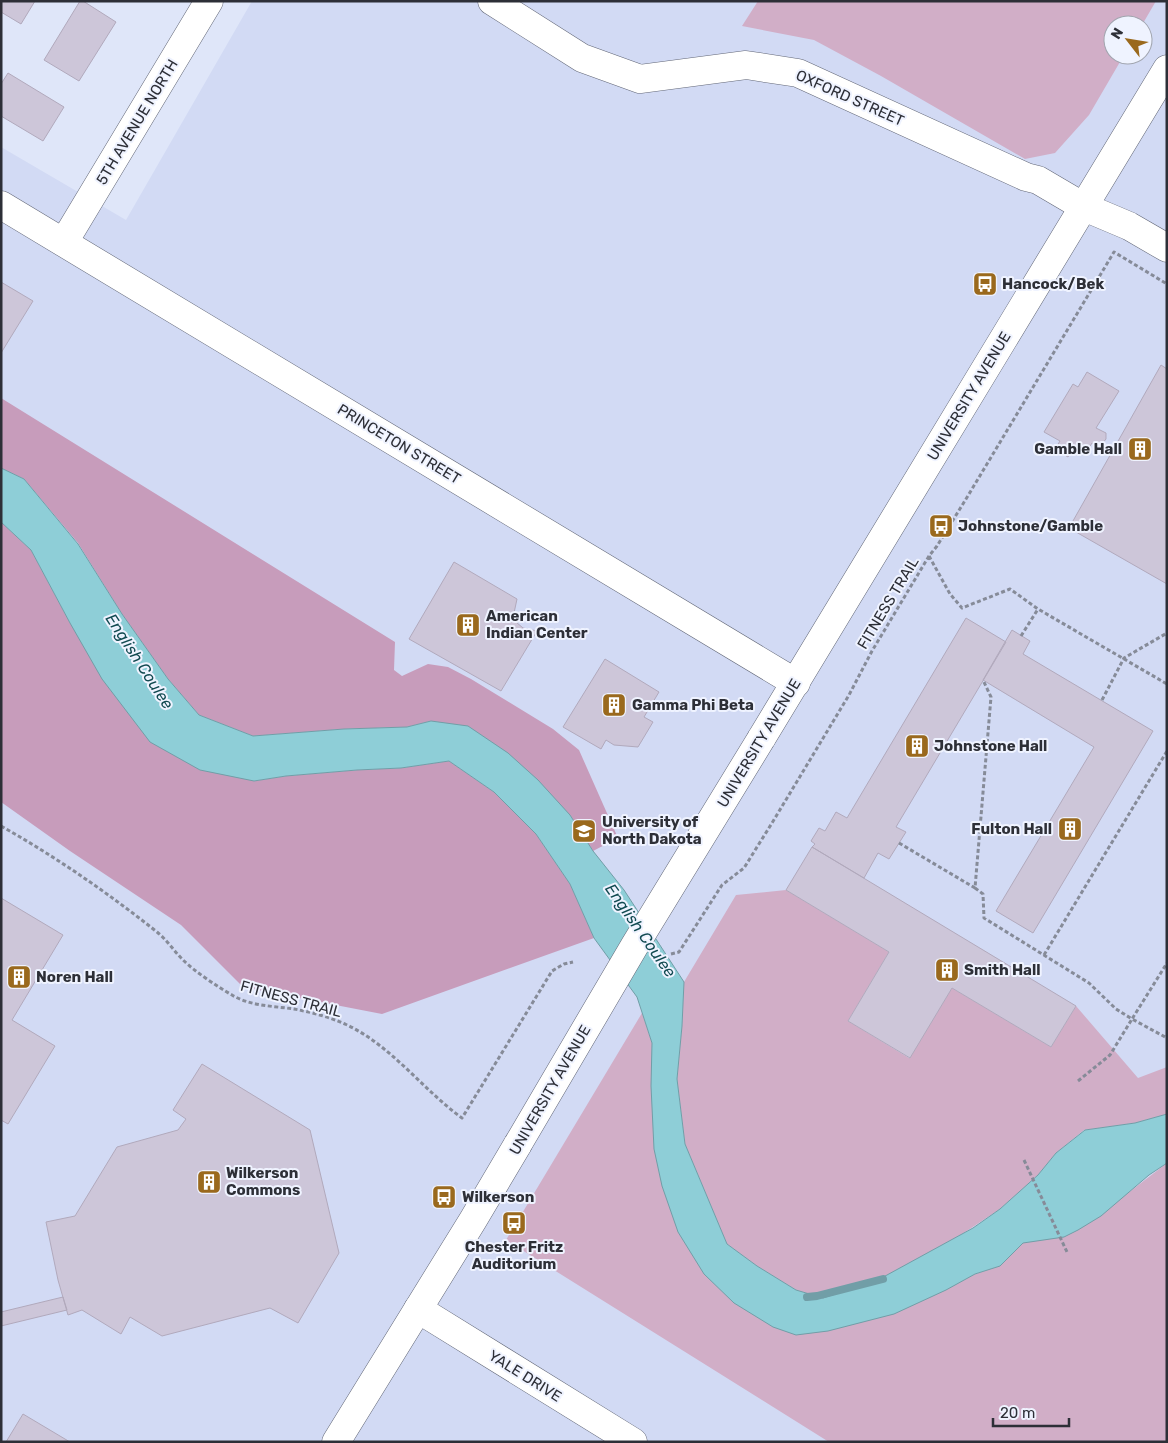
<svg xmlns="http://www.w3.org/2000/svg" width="1168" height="1443" font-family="Rubik,sans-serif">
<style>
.built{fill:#d2daf4;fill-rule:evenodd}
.green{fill:#d1aec7}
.forest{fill:#c79cbb}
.water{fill:#8eced7;stroke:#719ea7}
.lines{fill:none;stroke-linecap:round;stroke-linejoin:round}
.stream{stroke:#719ea7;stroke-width:8}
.building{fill:#cdc6d9;stroke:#b1a9bc}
.minor-casing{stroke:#626777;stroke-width:29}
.tertiary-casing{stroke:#626777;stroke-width:29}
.path{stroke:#868b98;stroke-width:3;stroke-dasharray:4 2.5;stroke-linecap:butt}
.minor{stroke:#fff;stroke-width:28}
.tertiary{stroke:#fff;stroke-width:28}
.tertiary-bridge-casing{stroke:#626777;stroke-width:29;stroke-linecap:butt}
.tertiary-bridge{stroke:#fff;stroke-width:28}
.labels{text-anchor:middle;stroke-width:4;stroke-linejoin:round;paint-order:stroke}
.street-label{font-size:15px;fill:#2d2f37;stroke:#eff3ff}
.poi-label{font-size:15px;font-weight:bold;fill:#2d2f37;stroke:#eff3ff;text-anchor:start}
.water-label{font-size:16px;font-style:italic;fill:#114a51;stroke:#eff3ff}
</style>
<rect width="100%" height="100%" fill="#dfe6f9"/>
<!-- built -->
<path class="built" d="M252 1H1167V1442H1V147L126 220ZM1113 25H1143V55H1113Z"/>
<!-- green -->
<path class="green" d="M758 1H1156L1142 25H1113V55H1124L1089 115 1055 153 1025 159 881 76 814 40 742 26Z
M786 890 889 952 848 1021 909 1058 952 988 1051 1047 1076 1006 1138 1078 1167 1067V1114L1135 1123 1084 1130 1056 1153 1038 1175 1000 1209 900 1275 823 1298 796 1290 757 1266 727 1244 685 1144 677 1079 682 1026 684 982 736 895Z
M642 1013 652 1043 654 1149 796 1335 999 1266 1023 1243 1128 1193 1167 1163V1442H829L506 1240Z"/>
<!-- forest -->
<path class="forest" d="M1 398 395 642 394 670 402 676 428 664 448 667 471 679 553 729 579 750 618 838 593 851 570 815 431 721 407 727 344 729 253 736 199 715 168 679 122 614 78 543 24 479 1 468Z
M1 522 31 550 70 623 254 781 286 776 357 770 401 768 449 761 494 792 536 834 570 884 594 938 382 1014 243 987 181 925 70 851 1 802Z"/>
<!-- water -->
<path class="water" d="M1 468 24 479 78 544 122 614 168 679 199 715 253 736 344 729 407 727 431 721 468 726 508 753 538 780 570 815 593 851 624 890 684 982 682 1026 677 1079 685 1144 727 1244 757 1266 796 1290 823 1298 876 1281 973 1228 1000 1209 1038 1175 1056 1153 1085 1130 1135 1123 1167 1114V1163L1149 1175 1101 1216 1078 1230 1064 1237 1023 1243 1000 1266 975 1274 946 1290 894 1314 828 1331 796 1335 773 1327 734 1303 704 1274 678 1232 662 1186 654 1149 651 1086 652 1043 637 997 594 938 570 884 536 834 494 792 449 761 401 768 357 770 286 776 254 781 200 770 150 742 102 679 70 623 31 550 1 522Z"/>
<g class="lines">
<!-- stream -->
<path class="stream" d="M807 1297 817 1296 883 1279"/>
</g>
<!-- building -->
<path class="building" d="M1 1H35L21 24 1 12Z
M80 1H83L116 22 79 81 44 60Z
M8 73 64 107 43 141 1 116V84Z
M1 282 33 301 1 353Z
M1161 365 1167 369V584L1069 528Z
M1087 372 1119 391 1096 428 1106 433V439L1102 444 1096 445 1092 443 1085 454 1074 447 1068 457 1055 449 1060 441 1044 432 1073 384 1078 387Z
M454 562 517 599 514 613 516 622 523 628 537 631 501 691 409 639Z
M966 618 1006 642 896 827 906 832 889 859 878 853 864 878 812 847 815 844 811 841 819 828 825 831 836 812 847 818Z
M1012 630 1030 641 1023 654 1153 731 1033 933 996 911 1094 747 983 680Z
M605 659 659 692 644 717 653 722 638 747 614 745 606 740 601 749 563 727Z
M812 847 1076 1006 1051 1047 952 988 910 1058 848 1021 889 952 786 890Z
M1 898 63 935 12 1020 55 1046 8 1124 1 1120Z
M202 1064 310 1130 339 1253 298 1323 270 1308 162 1336 130 1317 121 1334 82 1310 68 1315 58 1280 46 1222 75 1216 117 1147 178 1130 186 1119 173 1110Z
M63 1297 67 1310 1 1326V1312Z
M23 1414 70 1442H6Z"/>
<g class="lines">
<defs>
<path id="minor" d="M492 1 582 58 640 79 746 65 798 73 1026 177 1038 180 1084 207 1129 226 1167 248
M1 205 796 683
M64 242 209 1
M418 1309 633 1442"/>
<path id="tertiary" d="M761 739 1167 69
M336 1442 473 1220 518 1144"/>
</defs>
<!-- minor casing -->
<use href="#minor" class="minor-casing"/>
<!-- tertiary casing -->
<use href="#tertiary" class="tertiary-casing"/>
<!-- path -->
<path class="path" d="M929 556 950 594 962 608 1010 589 1038 609 1167 684
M1021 636 1038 609
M1102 700 1124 658 1167 633
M1 826C56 857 108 893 157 932 167 940 174 951 183 960 194 971 218 987 232 995 250 1006 273 1006 294 1009 311 1012 329 1017 345 1024 391 1045 422 1089 462 1118L552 971 564 964 573 962
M899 843 975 888 991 697 983 680
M975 888 983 894 984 918 1089 983 1116 1009 1132 1019 1167 963
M671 954 679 952 722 885 744 868 772 823 849 695 872 651 929 556 937 546 966 499 1114 252 1167 284
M1044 955 1167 751
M1078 1081 1110 1055 1132 1019 1167 1038
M1024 1160 1067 1252"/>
<!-- minor -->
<use href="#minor" class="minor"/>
<!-- tertiary -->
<use href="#tertiary" class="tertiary"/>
<defs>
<path id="tertiary-bridge" d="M518 1144 635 945 761 739"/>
</defs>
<!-- tertiary-bridge casing -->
<use href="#tertiary-bridge" class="tertiary-bridge-casing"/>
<!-- tertiary-bridge -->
<use href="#tertiary-bridge" class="tertiary-bridge"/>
</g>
<!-- icons -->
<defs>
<symbol id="bus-square" viewBox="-11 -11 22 22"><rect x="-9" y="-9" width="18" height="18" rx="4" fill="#9a691d" stroke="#eff3ff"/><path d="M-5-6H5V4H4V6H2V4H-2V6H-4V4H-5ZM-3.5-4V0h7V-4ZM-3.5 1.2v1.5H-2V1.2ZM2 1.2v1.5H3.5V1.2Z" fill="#fff"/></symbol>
<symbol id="building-square" viewBox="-11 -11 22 22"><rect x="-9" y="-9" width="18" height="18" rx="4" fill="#9a691d" stroke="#eff3ff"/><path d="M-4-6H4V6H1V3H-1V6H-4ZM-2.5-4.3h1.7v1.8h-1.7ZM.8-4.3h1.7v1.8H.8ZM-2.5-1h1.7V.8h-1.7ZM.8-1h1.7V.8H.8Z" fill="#fff"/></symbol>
<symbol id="university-square" viewBox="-11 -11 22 22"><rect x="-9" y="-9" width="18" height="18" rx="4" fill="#9a691d" stroke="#eff3ff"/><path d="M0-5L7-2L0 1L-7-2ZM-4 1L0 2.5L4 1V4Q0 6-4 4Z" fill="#fff"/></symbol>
</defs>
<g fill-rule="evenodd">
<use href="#bus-square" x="971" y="270" width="28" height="28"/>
<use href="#building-square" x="1126" y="435" width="28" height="28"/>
<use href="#bus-square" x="927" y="512" width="28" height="28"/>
<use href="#building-square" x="454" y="611" width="28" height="28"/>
<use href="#building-square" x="600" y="691" width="28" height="28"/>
<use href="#building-square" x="903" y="732" width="28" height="28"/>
<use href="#building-square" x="1056" y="815" width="28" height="28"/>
<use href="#university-square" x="570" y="817" width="28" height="28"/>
<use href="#building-square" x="933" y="956" width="28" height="28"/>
<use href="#building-square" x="5" y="963" width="28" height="28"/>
<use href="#building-square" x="195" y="1168" width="28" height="28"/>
<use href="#bus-square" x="430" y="1183" width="28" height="28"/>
<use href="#bus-square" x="500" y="1209" width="28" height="28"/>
</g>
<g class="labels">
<!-- street labels -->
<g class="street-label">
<text transform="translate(850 98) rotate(24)" y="5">OXFORD STREET</text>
<text transform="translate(137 122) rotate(-59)" y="5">5TH AVENUE NORTH</text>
<text transform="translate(969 396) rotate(-59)" y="5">UNIVERSITY AVENUE</text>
<text transform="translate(399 444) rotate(31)" y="5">PRINCETON STREET</text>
<text transform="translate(888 603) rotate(-59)" y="5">FITNESS TRAIL</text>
<text transform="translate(759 743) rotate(-59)" y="5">UNIVERSITY AVENUE</text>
<text transform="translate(291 999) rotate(15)" y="5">FITNESS TRAIL</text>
<text transform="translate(550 1090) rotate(-60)" y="5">UNIVERSITY AVENUE</text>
<text transform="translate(525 1376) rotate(32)" y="5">YALE DRIVE</text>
</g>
<!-- poi labels -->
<g class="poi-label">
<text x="1002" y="289">Hancock/Bek</text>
<text x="1122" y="454" text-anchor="end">Gamble Hall</text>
<text x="958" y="531">Johnstone/Gamble</text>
<text x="486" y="621">American<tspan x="486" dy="17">Indian Center</tspan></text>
<text x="632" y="710">Gamma Phi Beta</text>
<text x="934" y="751">Johnstone Hall</text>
<text x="602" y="827">University of<tspan x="602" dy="17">North Dakota</tspan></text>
<text x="1052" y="834" text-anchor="end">Fulton Hall</text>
<text x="964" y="975">Smith Hall</text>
<text x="36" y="982">Noren Hall</text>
<text x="226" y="1178">Wilkerson<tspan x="226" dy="17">Commons</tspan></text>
<text x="462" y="1202">Wilkerson</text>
<text x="514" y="1252" text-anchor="middle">Chester Fritz<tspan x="514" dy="17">Auditorium</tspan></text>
</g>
<!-- water labels -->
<g class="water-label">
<text transform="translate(140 661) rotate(57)" y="6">English Coulee</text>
<text transform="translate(641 930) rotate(55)" y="6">English Coulee</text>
</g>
</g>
<!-- border -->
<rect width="1168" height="1443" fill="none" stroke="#2d2f37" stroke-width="5"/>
<!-- north arrow -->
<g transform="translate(1128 40) rotate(301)"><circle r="24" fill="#eff3ff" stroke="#a1a5af"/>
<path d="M0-4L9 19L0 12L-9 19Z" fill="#9a691d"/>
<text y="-8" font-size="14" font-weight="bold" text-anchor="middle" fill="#2d2f37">N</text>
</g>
<!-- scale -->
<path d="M993 1418v8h76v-8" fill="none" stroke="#2d2f37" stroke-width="2.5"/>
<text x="1000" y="1418" font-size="15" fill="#2d2f37" stroke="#eff3ff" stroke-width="4" paint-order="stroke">20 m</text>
</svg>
